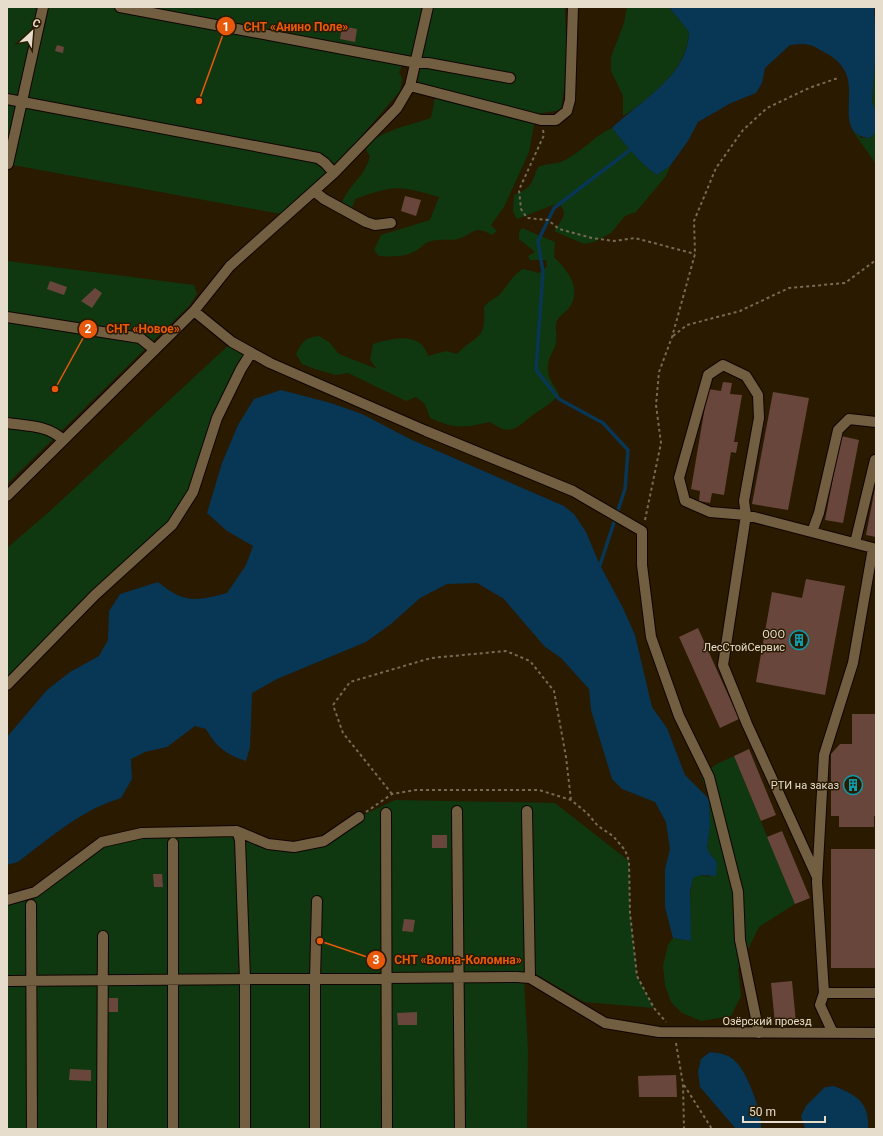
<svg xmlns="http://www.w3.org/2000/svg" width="883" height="1136" font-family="Roboto,sans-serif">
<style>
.green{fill:#103810}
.water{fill:#083655}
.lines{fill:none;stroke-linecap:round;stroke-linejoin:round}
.stream{stroke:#083655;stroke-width:3.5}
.building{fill:#68463c}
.minor-casing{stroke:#110400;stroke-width:12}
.path{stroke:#776b55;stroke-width:2;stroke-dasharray:3 3;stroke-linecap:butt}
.minor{stroke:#725f42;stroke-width:10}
.labels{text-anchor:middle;stroke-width:3;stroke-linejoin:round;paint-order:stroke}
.poi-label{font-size:11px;fill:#e7ddcd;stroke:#291a00;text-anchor:end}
.street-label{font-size:11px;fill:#e7ddcd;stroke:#291a00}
.leader{fill:none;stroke:#e8590c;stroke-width:1.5}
.callout-dot{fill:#e8590c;stroke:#291a00;stroke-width:1.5}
.mark-label{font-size:12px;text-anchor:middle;font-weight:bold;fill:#fff}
.callout-label{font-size:12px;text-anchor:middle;font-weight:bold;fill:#e8590c;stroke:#291a00;stroke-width:3;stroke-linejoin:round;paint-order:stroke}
</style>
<rect width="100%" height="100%" fill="#291a00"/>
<!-- green -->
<path class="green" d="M7 7H424L414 56 407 57 399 72 402 78 400 91 336 166 281 214 7 164Z
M433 7H565L567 69 561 110 536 114 529 152 504 207 491 225 497 231 492 235C472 224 475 234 458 239 448 241 439 238 428 242 423 244 420 249 416 251 405 257 391 257 379 256L374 250 381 235 430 220 439 197C398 185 394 185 355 199L352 208 342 202C349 185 366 175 370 156L366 150C372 132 414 124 431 118L437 88 417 84Z
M627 7H669L689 32C688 68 651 98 623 116V96L611 71V57L624 23Z
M876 48V112L872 102Z
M612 128C626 145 639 163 657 175L670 166 666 176 636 212 625 216 611 233 594 242 584 244 554 231C561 219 570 215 558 203L517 219 513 212 514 195C532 188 531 184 538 167 548 163 556 165 565 160 583 151 594 136 612 128Z
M852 130 861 138H870L876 132V164Z
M522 228 555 242 554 257C567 270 583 289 569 308 566 312 561 314 558 319 553 327 558 334 556 343 555 348 552 352 550 357 544 373 551 381 559 394 552 404 542 408 533 415 515 429 511 436 490 422 465 428 454 429 430 418L425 404 416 397 406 401 348 373 336 375 315 369 302 364 296 354C303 341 304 338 319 336L329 342 339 354 377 369 370 360 373 344C388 340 409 333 422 345 425 348 427 353 428 356L446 351 457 354C477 333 486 342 484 307 489 300 496 299 501 293 509 284 512 275 523 269L539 273 547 266 546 260H530L528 256 535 252 519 239V232Z
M7 261 194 285 197 294 190 305 7 484Z
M232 342 251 353 241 369 193 492 172 525 7 685V548L50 511Z
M734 756 795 904 759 927 738 969 741 996 731 1016 701 1021 682 1013 671 1002 665 985 663 966 668 945 673 938 690 941C691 919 688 898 693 877L700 875 709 877 717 862 710 854 707 848 710 826 709 799 701 775 717 764Z
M395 800 555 803 629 861 630 913 637 976 654 1008 584 1002 529 970 524 981 528 1050 527 1129H7V900L35 892 102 842 142 833 237 831 268 844 324 841 359 817Z"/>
<!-- water -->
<path class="water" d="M669 7H874L876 48 872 102 876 112V132L870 138C842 136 850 109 849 89 849 69 837 58 820 50 817 48 812 45 809 45 803 43 796 45 790 45L765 68 762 83 756 93 731 103 698 122 688 141 670 166 657 175C639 163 626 145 612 128 640 101 688 76 689 32Z
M281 390 331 403 362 414 410 439 564 506 574 514 586 532 600 565 623 608 635 635 652 707 667 728 685 775 709 799 710 826 707 848 710 854 717 862 716 876 700 875 693 878 690 892 691 941 673 938 665 907V869L670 849 666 822 655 802 622 789 612 779 591 710 589 689 561 658 544 646 504 599 477 583 447 584 420 598 391 624 366 642 277 679 252 693 250 747 246 761C227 755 216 747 206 729L195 726 167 747 145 752 131 759 132 779 121 798C81 810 51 837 18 862L7 865V737L47 690 70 672 99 656 108 640 109 611 120 594 158 582C185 604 195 601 227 593L246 565 253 546 227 531 207 513 222 463 238 425 254 399Z
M710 1052C719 1053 729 1054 736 1062 747 1072 763 1114 761 1129H736L700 1087 698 1072 701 1059Z
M834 1086C856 1095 870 1102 868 1129H805L801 1116 806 1106 825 1087Z"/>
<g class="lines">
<!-- stream -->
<path class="stream" d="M600 565 625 489 628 450 603 423 559 399 536 370 543 272 538 241 554 208 630 150"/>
</g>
<!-- building -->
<path class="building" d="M342 26 357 29 355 42 340 39Z
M57 45 64 47 63 53 55 51Z
M405 196 421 200 416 216 401 211Z
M50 281 67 287 64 295 47 289Z
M95 288 102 293 92 308 81 301Z
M723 382 732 383 730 394 742 395 734 442H738L736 453 731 452 724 495 712 493 710 503 699 501 700 491 691 489 708 389 721 391Z
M773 392 809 398 788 510 752 504Z
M841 436 859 440 843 523 825 520Z
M875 488H876V537L866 535Z
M806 579 845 586 825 695 756 682 772 592 802 598Z
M698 628 739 719 720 728 679 637Z
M852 714H876V816H874V827H839V816H831V754L840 744H852Z
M749 749 776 815 761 821 734 756Z
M782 831 810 898 795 904 767 837Z
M432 835H447V848H432Z
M831 849H876V968H831Z
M153 874H162L163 887H154Z
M404 919 415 920 413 932 402 931Z
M792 981 796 1022 775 1024 771 983Z
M107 998H118V1012H107Z
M417 1012V1025H398L397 1013Z
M70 1069 91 1070V1081L69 1080Z
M676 1075 677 1097H639L638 1076Z"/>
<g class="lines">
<defs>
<path id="minor" d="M120 7 417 63H428L510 78
M410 86 541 120H556L567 111 570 100 573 7
M7 99 318 158 325 163 334 173
M8 164 43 7
M314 191 324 199 366 222 375 225 391 223
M194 311 232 342 270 363 426 431 573 491 642 531V565L651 637 679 716 709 777 738 892 740 940 759 1033
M7 317 140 338 155 350
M7 423C26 426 49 425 63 440
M7 496 194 311 230 266 334 173 397 108 410 86 428 7
M812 532 819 513 838 430 849 419 876 422
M855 543 875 460
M7 685 95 595 172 525 193 492 217 418 241 369 251 353
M457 811 460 1129
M527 811 530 978
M386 813 387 1129
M237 831 240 840 245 979V1129
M817 877 747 724 723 665 746 515 710 512 685 501 679 478 708 375 723 365 746 376 758 395 759 418 744 501 746 515 873 548 853 663 824 755 817 882 824 993
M7 900 35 892 102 842 142 833 237 831 268 844 294 847 324 841 359 817
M31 905 32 1129
M7 981 517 977 530 978 605 1023 659 1032 876 1033
M833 1033 820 1005 824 993H876
M102 1129 103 936
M173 1129V843
M315 1129V979L317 901"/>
</defs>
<!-- minor casing -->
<use href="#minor" class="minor-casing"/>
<!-- path -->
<path class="path" d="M543 130 544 135 519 190 521 209 527 218 548 220 559 229 592 238 614 241 635 238 695 254
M673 336 687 325 740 311 789 288 845 283 876 260
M645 520 661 443 656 405 659 372 672 337 695 254 694 221 716 168 743 130 767 108 809 88 838 78
M392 794 343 733 333 705 350 682 431 658 506 651 530 661 554 691 566 757 571 800
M366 812 392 794 416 790H539L571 800 587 813 598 826 613 836 625 850 629 861 630 913 637 976 654 1008 666 1022
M676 1043 683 1084 684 1129
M684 1085 712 1129"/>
<!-- minor -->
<use href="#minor" class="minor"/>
</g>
<!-- icons -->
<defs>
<symbol id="building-ring" viewBox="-11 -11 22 22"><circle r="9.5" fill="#291a00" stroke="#0f9aa8" stroke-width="1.5"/><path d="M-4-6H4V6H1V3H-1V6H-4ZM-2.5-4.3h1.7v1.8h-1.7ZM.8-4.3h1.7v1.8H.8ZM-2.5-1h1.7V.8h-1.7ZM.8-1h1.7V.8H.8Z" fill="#0f9aa8"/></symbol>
</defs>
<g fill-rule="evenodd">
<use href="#building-ring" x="788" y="629" width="22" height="22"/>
<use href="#building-ring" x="842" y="774" width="22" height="22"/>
</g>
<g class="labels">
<!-- poi labels -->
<g class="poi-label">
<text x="785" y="638">ООО<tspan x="785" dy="13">ЛесСтойСервис</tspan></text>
<text x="839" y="789">РТИ на заказ</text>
</g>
<!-- street labels -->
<g class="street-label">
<text x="767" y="1025">Озёрский проезд</text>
</g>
</g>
<!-- callouts -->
<path class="leader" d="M199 101L226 26M55 389L88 329M320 941L376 960"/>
<g class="callout-dot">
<circle cx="199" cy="101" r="4"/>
<circle cx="55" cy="389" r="4"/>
<circle cx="320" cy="941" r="4"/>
<circle cx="226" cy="26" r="10"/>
<circle cx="88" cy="329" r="10"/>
<circle cx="376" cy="960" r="10"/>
</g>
<g class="mark-label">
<text x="226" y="31">1</text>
<text x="88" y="333">2</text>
<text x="376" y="964">3</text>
</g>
<g class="callout-label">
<text x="296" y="31">СНТ «Анино Поле»</text>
<text x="143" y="333">СНТ «Новое»</text>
<text x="458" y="964">СНТ «Волна-Коломна»</text>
</g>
<!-- border -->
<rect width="883" height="1136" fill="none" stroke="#e7ddcd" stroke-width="16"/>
<!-- north arrow -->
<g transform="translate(32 32) rotate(26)" stroke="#291a00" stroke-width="3" paint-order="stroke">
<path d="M0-3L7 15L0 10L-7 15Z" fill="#e7ddcd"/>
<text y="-6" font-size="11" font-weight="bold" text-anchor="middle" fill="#e7ddcd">С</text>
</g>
<!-- scale -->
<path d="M743 1116v6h82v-6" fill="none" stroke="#e7ddcd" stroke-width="2"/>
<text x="749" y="1116" font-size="12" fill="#e7ddcd" stroke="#291a00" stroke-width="3" paint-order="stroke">50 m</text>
</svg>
